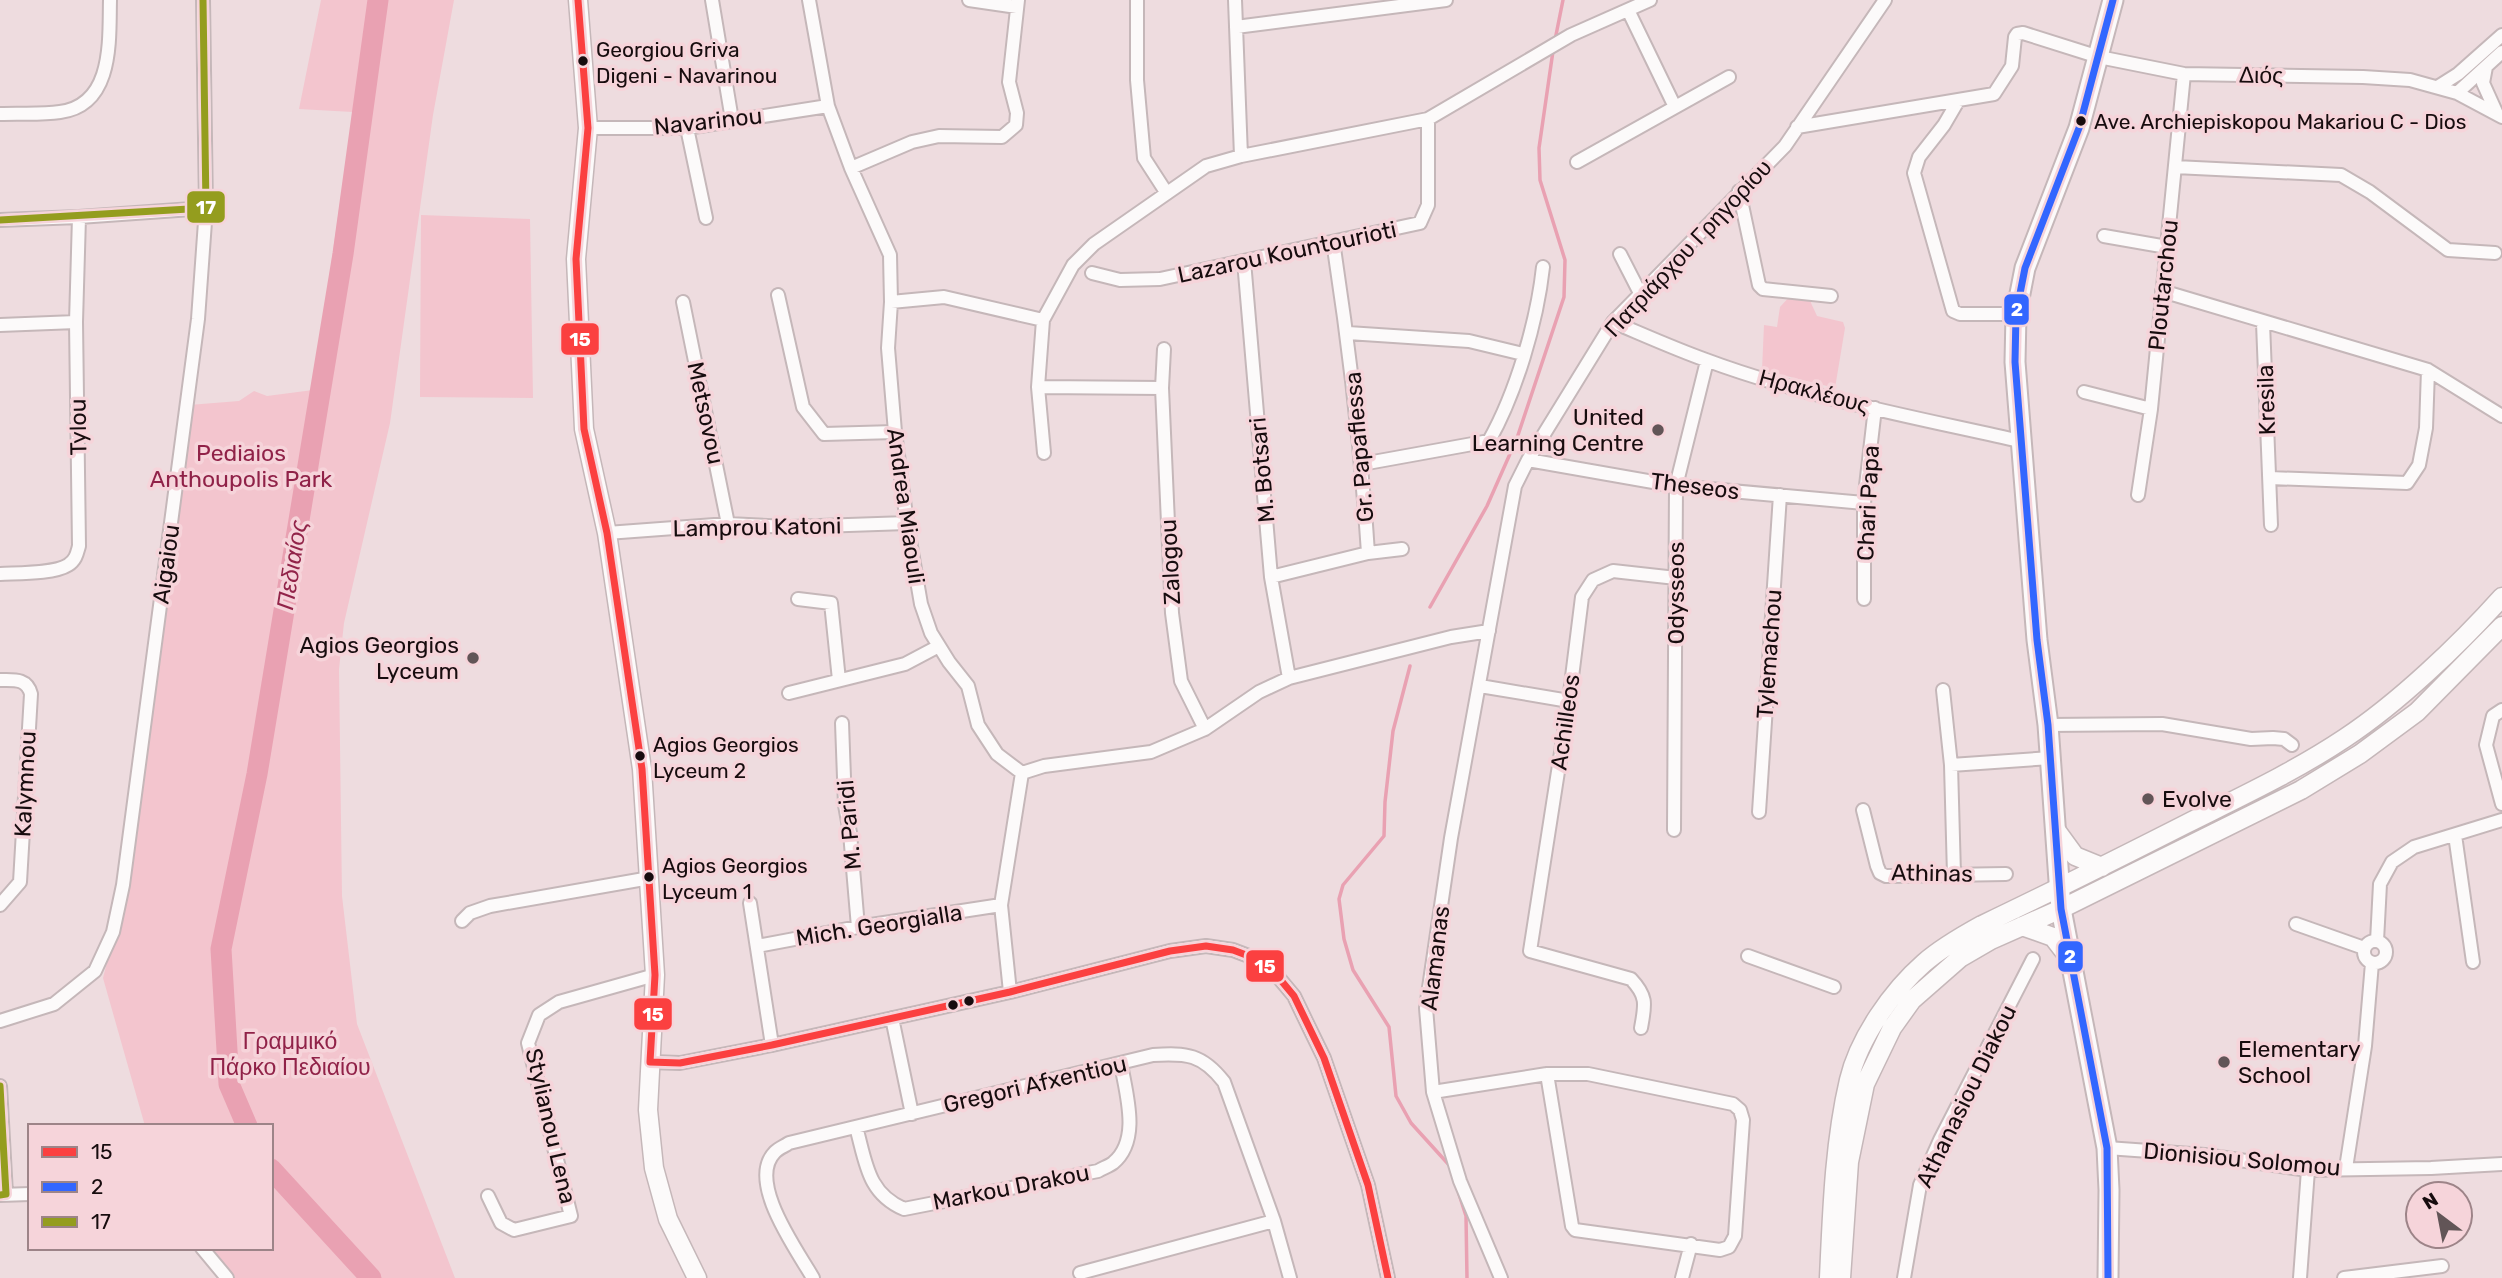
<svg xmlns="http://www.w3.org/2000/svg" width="2502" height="1278" font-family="Rubik,sans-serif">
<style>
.green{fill:#f3c5ce}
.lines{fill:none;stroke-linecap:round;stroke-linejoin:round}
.stream{stroke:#e9a1b2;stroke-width:3.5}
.river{stroke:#e9a1b2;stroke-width:21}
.street-casing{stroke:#c5b7b9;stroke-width:16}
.secondary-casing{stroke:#c5b7b9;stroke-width:21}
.primary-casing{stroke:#c5b7b9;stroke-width:23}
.street{stroke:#fcfafa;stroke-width:12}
.secondary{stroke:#fcfafa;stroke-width:18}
.primary{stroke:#fcfafa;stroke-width:19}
.bus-1-casing{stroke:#f6d4da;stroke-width:12}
.bus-2-casing{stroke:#f6d4da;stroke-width:12}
.bus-3-casing{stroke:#f6d4da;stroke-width:12}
.bus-1{stroke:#fb4040;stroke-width:7}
.bus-2{stroke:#36f;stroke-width:7}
.bus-3{stroke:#949d1e;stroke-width:7}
.bus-dot{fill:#170c0e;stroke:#f6d4da;stroke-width:2.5}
.poi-dot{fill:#625557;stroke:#f6d4da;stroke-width:2.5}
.labels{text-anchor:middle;stroke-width:7;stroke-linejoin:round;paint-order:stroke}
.bus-label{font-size:21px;fill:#170c0e;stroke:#f6d4da;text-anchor:start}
.street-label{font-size:23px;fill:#170c0e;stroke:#f6d4da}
.poi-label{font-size:23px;fill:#170c0e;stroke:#f6d4da;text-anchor:end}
.park-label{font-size:23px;fill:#902248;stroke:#f6d4da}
.water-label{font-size:24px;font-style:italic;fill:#922449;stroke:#f6d4da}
.line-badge{stroke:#f6d4da;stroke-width:2.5}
.badge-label{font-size:19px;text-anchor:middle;font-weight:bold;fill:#fff}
</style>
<rect width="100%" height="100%" fill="#eedcdf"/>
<!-- green -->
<path class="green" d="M321 0H454L433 115 390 423 344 623 339 669 342 896 357 1024 455 1278H232L210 1248H271V1126H145L103 978 127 884 189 405 239 401 254 391 267 396 313 390 353 112 299 109Z
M421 215 530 219 533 398 420 397Z
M1791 295 1813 298 1811 303 1817 316 1843 322 1845 328 1835 388 1762 370 1764 325 1777 327 1780 307Z"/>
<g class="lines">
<!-- stream -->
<path class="stream" d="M1555 40 1563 0
M1430 607 1487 506 1517 438 1564 297 1565 260 1540 180 1539 148 1553 51
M1410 666 1393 731 1385 802 1384 836 1343 885 1339 899 1344 939 1353 970 1389 1027 1396 1096 1411 1123 1450 1166
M1459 1194 1466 1216 1467 1278"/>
<!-- river -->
<path class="river" d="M247 1126 229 1084 221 949 257 774 343 254 378 0
M271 1169 371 1278"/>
<defs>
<path id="street" d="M712 0 732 120
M809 0 828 106 851 168 890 255 891 302 888 348 895 432 907 523 921 604 931 633 949 662 968 686 978 725 997 754 1022 773
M969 0 1017 7
M1137 0V80L1144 158 1166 192
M1235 0 1241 156
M1628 10 1675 107
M1236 27 1446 0
M2486 67 2483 83 2497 114
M2439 86 2458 74 2502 35
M2457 93 2502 52
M1958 101 1944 125 1919 157 1914 173 1953 311 1960 314H2016
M0 114C20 113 40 115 60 112 114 105 109 40 110 0
M1797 127 1994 94 2012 66 2015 37 2017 34 2023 33 2099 57 2184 74 2363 77 2410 80 2457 93 2502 117
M588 128H687L828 106
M687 128 706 218
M1577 162 1729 77
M2175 167 2341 175 2370 192 2448 250 2495 253
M851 168 912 142 939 136 1002 137 1016 125 1017 113 1009 82 1018 0
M1739 191 1759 285 1763 289 1831 296
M0 220 79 217 206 208
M2104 236 2167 247
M1620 254 1640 293
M1244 261 1271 577 1289 678
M1092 273 1120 280 1160 279 1420 223 1428 205V119
M2162 291 2428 370 2502 416
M778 295 803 407 824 434 895 432
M683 302 728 524
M891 302 944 297 1043 320
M1613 322C1644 335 1675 349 1706 360 1805 397 1918 418 2020 441
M2263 323 2271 525
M0 325 76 322
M1348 333 1469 341 1523 354
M1164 349 1162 388 1172 613 1181 681 1205 729
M1038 387 1162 388
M2084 392 2151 409
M1044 453 1038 387 1043 320 1073 265 1094 244 1206 166 1241 156 1428 119 1571 35 1650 0
M1528 460 1676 486 1864 503
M1362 464 1489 441C1516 393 1537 322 1543 267
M2270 478 2407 483 2419 465 2426 428 2428 370
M2138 495 2151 409 2184 74
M607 533 728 524 790 527 907 523
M1368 553 1402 549
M0 574C17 573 54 574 68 565 76 560 77 553 79 546L76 322 79 217
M1271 577 1368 553C1361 448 1349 345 1333 242
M798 599 831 603 839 680
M1864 599V503L1875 408
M0 680C14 680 27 678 31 694L20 882 0 905
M1480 686 1569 701
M1943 690 1951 765 2051 758
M789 693 905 664 939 646
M2502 710 2493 716 2486 745 2502 804
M842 723 845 805 850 833 858 927
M2048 725 2162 724 2251 739 2273 738 2284 739 2292 745
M1951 765 1954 875
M1022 773 1044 766 1151 752 1205 729 1259 692 1289 678 1451 637 1489 631
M1863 810 1877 866 1880 873 1886 876 2006 874
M1759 812 1780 495
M1674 830 1676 486 1707 361
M2455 835 2473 962
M750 903 772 1045
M462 921 470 913 490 906 650 878
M2296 924 2364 948
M2364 952a11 11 0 1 1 22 0a11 11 0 1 1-22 0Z
M2377 941 2380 884 2392 862 2414 847 2502 820
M757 946 858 927 1001 905
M1748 956 1834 987
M1010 992 1001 905 1022 773
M892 1018 912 1114
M0 1021 54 1004 95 971 113 932 123 885 198 319 206 208 203 0
M1641 1028C1645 1005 1648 997 1631 979L1530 951 1569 701 1582 597 1593 580 1613 571 1676 578
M650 1062 680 1063 772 1045 1010 992 1170 951 1206 946 1233 950 1254 958 1274 972 1294 996 1306 1021 1324 1058 1368 1185 1388 1278
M0 1086 6 1194
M1433 1092 1547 1074H1588L1733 1104 1740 1110 1743 1120 1735 1236 1729 1247 1720 1250 1575 1230 1572 1226 1547 1074
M856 1127C866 1162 867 1193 904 1209L1098 1171C1103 1168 1109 1166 1113 1163 1141 1140 1126 1094 1121 1064
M2107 1148 2205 1155 2308 1170 2431 1168 2502 1164
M2346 1168 2365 1046 2372 963
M0 1195 30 1194
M488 1196 501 1223 514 1230 571 1216 528 1043 539 1015 559 1002 655 975
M202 1248 227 1278
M1080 1273 1274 1221
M813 1278C797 1250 746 1181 775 1152 779 1148 785 1146 789 1143L1153 1055C1187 1053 1202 1054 1224 1082L1274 1221 1290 1278
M1501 1278 1460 1181 1433 1092 1426 1008 1451 838 1515 486 1528 460 1613 322 1785 146 1885 0
M1682 1278 1691 1244
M1904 1278 1920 1185 1940 1140 2033 959
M2300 1278 2308 1170
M2344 1278 2442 1266"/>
<path id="secondary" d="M578 0 588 128 576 259 584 429 607 533 642 769 655 975 648 1110 654 1168 668 1219 697 1278
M2056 830 2075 856 2102 867
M2022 926 2053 937 2070 959
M1829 1278C1832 1213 1834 1144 1849 1080 1859 1038 1892 991 1924 963 1941 948 1962 936 1982 925 2051 892 2119 858 2186 824 2240 797 2294 772 2345 738 2398 703 2459 645 2502 597
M1841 1278 1849 1162 1865 1084 1892 1028 1912 1000 1960 958 1991 940 2061 909 2301 790 2360 754 2417 712 2502 626"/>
<path id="primary" d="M2108 1278 2109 1190 2107 1148 2061 909 2048 725 2037 640 2015 362 2016 314 2025 268 2079 128 2113 0"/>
</defs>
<!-- street casing -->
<use href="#street" class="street-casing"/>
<!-- secondary casing -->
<use href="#secondary" class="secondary-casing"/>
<!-- primary casing -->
<use href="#primary" class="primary-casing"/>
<!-- street -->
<use href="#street" class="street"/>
<!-- secondary -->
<use href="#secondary" class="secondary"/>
<!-- primary -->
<use href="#primary" class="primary"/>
<defs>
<path id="bus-1" d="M578 0 588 128 576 259 584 429 607 533 642 769 655 975 650 1062 680 1063 772 1045 1010 992 1170 951 1206 946 1233 950 1254 958 1274 972 1294 996 1324 1058 1368 1185 1388 1278"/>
<path id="bus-2" d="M2108 1278 2107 1148 2061 909 2048 725 2037 640 2015 362 2016 314 2025 268 2079 128 2113 0"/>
<path id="bus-3" d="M0 220 206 208 203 0
M0 1086 6 1194 0 1195"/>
</defs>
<!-- bus-1 casing -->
<use href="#bus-1" class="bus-1-casing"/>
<!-- bus-2 casing -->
<use href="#bus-2" class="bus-2-casing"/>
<!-- bus-3 casing -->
<use href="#bus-3" class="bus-3-casing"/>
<!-- bus-1 -->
<use href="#bus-1" class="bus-1"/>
<!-- bus-2 -->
<use href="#bus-2" class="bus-2"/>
<!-- bus-3 -->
<use href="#bus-3" class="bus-3"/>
</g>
<!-- markers -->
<g class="bus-dot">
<circle cx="583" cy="61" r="6"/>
<circle cx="2081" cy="121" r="6"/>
<circle cx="640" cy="756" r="6"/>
<circle cx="649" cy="877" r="6"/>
<circle cx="969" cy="1001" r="6"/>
<circle cx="953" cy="1005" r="6"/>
</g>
<g class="poi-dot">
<circle cx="1658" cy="430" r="7"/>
<circle cx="473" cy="658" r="7"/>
<circle cx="2148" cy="799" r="7"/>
<circle cx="2224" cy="1062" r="7"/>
</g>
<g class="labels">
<!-- bus labels -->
<g class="bus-label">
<text x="596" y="57">Georgiou Griva<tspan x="596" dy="26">Digeni - Navarinou</tspan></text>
<text x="2094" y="129">Ave. Archiepiskopou Makariou C - Dios</text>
<text x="653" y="752">Agios Georgios<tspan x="653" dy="26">Lyceum 2</tspan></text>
<text x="662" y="873">Agios Georgios<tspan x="662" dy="26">Lyceum 1</tspan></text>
</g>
<!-- street labels -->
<g class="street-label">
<text transform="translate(2261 75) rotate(1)" y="8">Διός</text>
<text transform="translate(708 121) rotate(-6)" y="8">Navarinou</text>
<text transform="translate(1688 248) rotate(-47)" y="8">Πατριάρχου Γρηγορίου</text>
<text transform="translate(1287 252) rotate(-12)" y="8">Lazarou Kountourioti</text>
<text transform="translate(2163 285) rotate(-84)" y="8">Ploutarchou</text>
<text transform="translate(1814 391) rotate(15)" y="8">Ηρακλέους</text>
<text transform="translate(2266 400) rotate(-92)" y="8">Kresila</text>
<text transform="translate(706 413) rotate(78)" y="8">Metsovou</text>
<text transform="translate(78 427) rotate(-91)" y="8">Tylou</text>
<text transform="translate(1359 447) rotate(-95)" y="8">Gr. Papaflessa</text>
<text transform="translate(1262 470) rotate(-95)" y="8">M. Botsari</text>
<text transform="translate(1695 486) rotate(7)" y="8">Theseos</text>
<text transform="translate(1868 503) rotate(-87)" y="8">Chari Papa</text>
<text transform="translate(906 506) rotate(82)" y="8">Andrea Miaouli</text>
<text transform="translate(757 527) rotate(-1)" y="8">Lamprou Katoni</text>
<text transform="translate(1170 562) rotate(-93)" y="8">Zalogou</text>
<text transform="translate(166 564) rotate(-82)" y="8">Aigaiou</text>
<text transform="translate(1676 593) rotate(-90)" y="8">Odysseos</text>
<text transform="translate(1769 654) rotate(-86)" y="8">Tylemachou</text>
<text transform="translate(1565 722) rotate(-82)" y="8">Achilleos</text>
<text transform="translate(25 784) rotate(-87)" y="8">Kalymnou</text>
<text transform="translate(849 825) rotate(-95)" y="8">M. Paridi</text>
<text transform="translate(1932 873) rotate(1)" y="8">Athinas</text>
<text transform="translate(879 925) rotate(-9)" y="8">Mich. Georgialla</text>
<text transform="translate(1435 958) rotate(-83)" y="8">Alamanas</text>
<text transform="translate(1035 1084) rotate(-13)" y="8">Gregori Afxentiou</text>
<text transform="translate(1966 1096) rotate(-64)" y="8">Athanasiou Diakou</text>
<text transform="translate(551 1126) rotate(77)" y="8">Stylianou Lena</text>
<text transform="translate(2242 1159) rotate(5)" y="8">Dionisiou Solomou</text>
<text transform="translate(1011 1187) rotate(-11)" y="8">Markou Drakou</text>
</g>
<!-- poi labels -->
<g class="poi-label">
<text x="1644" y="425">United<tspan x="1644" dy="26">Learning Centre</tspan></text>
<text x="459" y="653">Agios Georgios<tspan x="459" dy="26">Lyceum</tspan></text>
<text x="2162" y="807" text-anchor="start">Evolve</text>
<text x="2238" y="1057" text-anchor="start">Elementary<tspan x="2238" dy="26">School</tspan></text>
</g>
<!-- park labels -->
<g class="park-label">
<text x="241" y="461">Pediaios<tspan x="241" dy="26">Anthoupolis Park</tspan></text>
<text x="290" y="1049">Γραμμικό<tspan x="290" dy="26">Πάρκο Πεδιαίου</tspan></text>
</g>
<!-- water labels -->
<g class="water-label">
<text transform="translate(292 565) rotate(-81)" y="8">Πεδιαίος</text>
</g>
</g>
<g class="line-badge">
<rect x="186" y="190" width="40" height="34" rx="7" fill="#949d1e"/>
<rect x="2003" y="293" width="27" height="33" rx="7" fill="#36f"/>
<rect x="560" y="322" width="40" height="34" rx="7" fill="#fb4040"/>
<rect x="2057" y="940" width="27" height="33" rx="7" fill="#36f"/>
<rect x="1245" y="949" width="40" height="34" rx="7" fill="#fb4040"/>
<rect x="633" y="997" width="40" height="34" rx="7" fill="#fb4040"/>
</g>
<g class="badge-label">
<text x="206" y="214">17</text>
<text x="2017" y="316">2</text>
<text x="580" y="346">15</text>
<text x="2070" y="963">2</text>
<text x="1265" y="973">15</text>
<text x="653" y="1021">15</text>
</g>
<!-- legend -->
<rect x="28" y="1124" width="245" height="126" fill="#f6d4da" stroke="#9d8488" stroke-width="2"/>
<rect x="42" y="1147" width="35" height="10" fill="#fb4040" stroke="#9d8488" stroke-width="2"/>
<text x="91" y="1159" font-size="21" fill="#170c0e">15</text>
<rect x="42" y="1182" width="35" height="10" fill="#3366ff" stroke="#9d8488" stroke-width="2"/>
<text x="91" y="1194" font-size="21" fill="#170c0e">2</text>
<rect x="42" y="1217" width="35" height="10" fill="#949d1e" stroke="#9d8488" stroke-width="2"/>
<text x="91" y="1229" font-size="21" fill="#170c0e">17</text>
<!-- north arrow -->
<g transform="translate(2439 1215) rotate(328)"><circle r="33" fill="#f6d4da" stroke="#9d8488" stroke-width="2"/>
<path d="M0-5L12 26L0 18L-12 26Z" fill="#625557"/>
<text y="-10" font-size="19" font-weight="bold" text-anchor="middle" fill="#170c0e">N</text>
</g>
</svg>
